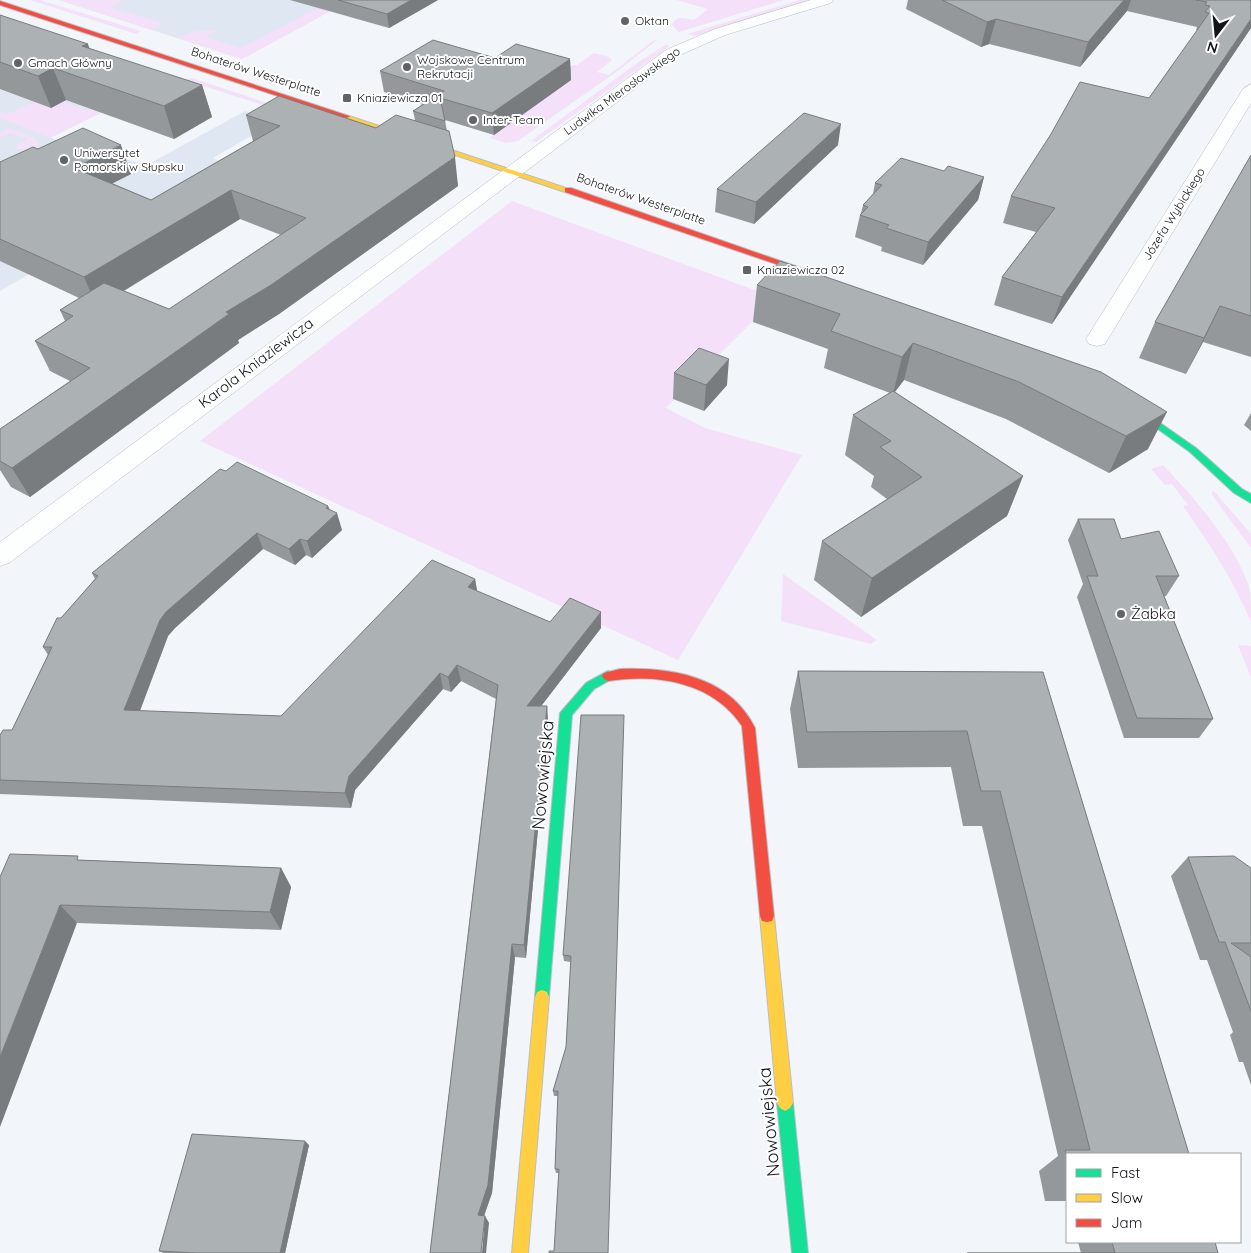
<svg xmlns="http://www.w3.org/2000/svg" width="1251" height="1253" font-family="Quicksand,sans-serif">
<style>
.built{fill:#dfe7f2}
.green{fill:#f5e0f9}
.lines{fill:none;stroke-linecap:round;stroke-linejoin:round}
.street-casing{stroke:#bbbec3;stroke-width:1}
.fast-casing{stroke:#bbbec3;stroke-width:2}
.slow-casing{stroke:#bbbec3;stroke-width:2}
.jam-casing{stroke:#bbbec3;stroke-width:2}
.street{fill:#fdfefe;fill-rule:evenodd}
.fast{fill:#16e098;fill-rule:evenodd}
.slow{fill:#ffcf43;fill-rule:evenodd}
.jam{fill:#f24e42;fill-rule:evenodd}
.wall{fill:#94989b;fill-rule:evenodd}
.shaded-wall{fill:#787c7e}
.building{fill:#acb1b4;stroke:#787c7e}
.poi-dot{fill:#606368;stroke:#fff;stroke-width:2}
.labels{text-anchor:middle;stroke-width:4;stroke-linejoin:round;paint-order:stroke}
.far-poi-label{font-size:12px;fill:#111419;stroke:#fff;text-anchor:start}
.far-street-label{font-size:12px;fill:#111419;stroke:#fff}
.street-label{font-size:15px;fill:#111419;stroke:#fff}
.poi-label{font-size:15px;fill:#111419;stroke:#fff;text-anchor:start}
.near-street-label{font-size:18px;fill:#111419;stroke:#fff}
</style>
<rect width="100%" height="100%" fill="#f2f5fa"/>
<!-- built -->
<path class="built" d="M59 0H351L242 59Z
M0 27 163 82 50 137 56 140 147 165 245 111 277 121 213 158 221 162 0 291Z"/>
<!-- green -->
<path class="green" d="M30 0H40L141 31 136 34Z
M59 0H120L122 1 110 7 163 23 151 30Z
M333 0H351L242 59 178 38 196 31 218 30 206 37 241 48Z
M676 0H784L679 32 672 25C676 15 685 18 694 20L708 9Z
M800 0H810L695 36 687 34Z
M654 40H657L619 70 518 141 506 143 490 138 557 76 573 65H577L594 53 609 57 612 60 597 72 609 75Z
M667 44 669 47 536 142 531 141 637 63Z
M192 78 279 107 278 110 185 80Z
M122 93 133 97 50 138 0 118V112L8 114 46 96 87 110Z
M9 128 36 139 39 145 25 152 14 147 28 139 11 133 0 138V133Z
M512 201 776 298 666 408 705 428 802 455 678 660 200 441Z
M1163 465C1192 495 1240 550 1250 591 1251 601 1251 613 1251 622 1233 580 1210 544 1183 506L1188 505 1172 484 1165 485 1151 469Z
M1214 491 1251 534V548L1212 495V492Z
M783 574 877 640 871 644 781 621Z
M1238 645 1251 646V678Z"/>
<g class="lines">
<defs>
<path id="street" d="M811 0H833L831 3 725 35 678 56 9 563 0 566V542L666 50 715 29Z
M1251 84V103L1108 339 1105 344 1097 346 1089 344 1086 339 1243 89Z"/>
<path id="fast" d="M1130 402 1196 448 1242 489 1251 494V503L1234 493 1190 452 1127 407V403Z
M608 671 612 673 614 676 612 679 594 689 572 715 549 997 547 1002 542 1004 537 1002 535 997 560 713 586 683Z
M785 1095 790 1098 793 1103 808 1253H792L777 1103 780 1098Z"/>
<path id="slow" d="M345 116H349L572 190 565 192 345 118Z
M767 910 772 911 774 916 793 1103 790 1108 785 1111 780 1108 777 1103 760 916 762 911Z
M542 990 547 992 549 997 528 1253H512L535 997 537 992Z"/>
<path id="jam" d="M0 1 349 116 350 117 345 118 0 5Z
M565 188H571L818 274 817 276H811L565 192Z
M620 669C672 667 730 677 755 728L774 916 772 921 767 922 762 921 760 916 742 726C713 682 657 673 608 681L604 679 602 676 604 673Z"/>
</defs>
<!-- street casing -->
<use href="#street" class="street-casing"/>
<!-- fast casing -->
<use href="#fast" class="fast-casing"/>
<!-- slow casing -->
<use href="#slow" class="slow-casing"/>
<!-- jam casing -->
<use href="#jam" class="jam-casing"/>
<!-- street -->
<use href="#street" class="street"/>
<!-- fast -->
<use href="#fast" class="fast"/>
<!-- slow -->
<use href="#slow" class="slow"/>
<!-- jam -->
<use href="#jam" class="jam"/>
</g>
<!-- wall -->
<path class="wall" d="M290 0H438L389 28Z
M908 0H1251V28L1052 324 994 305 1002 277 1036 232 1003 223 1011 196 1149 98 1198 30H1196L1197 27 1127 11 1080 67 989 44 981 47 906 9Z
M0 15 89 49 202 85 212 117 174 139 66 100 51 108 0 89Z
M495 58 570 59 571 80 494 135 445 120 447 131 458 186 279 314 238 340 239 343 30 497 11 487 0 470V429L70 381 50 371 35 341 65 321 60 310 79 298 0 261V162L38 149 131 174 112 183 151 200 253 141 246 115 376 128 415 120 413 111 423 105 384 92 380 71ZM240 219 281 235 169 309 124 291Z
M838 145 754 224 715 212 717 189Z
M1251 155V357L1203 342 1186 374 1139 358 1155 322Z
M944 171 984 177 978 200 923 265 881 251 882 247 855 237 860 215 861 213 863 205 873 194 875 183Z
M757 285 1101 372 1148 449 1109 473 1006 419 904 380 895 392 1023 476 1007 516 861 617 814 580 822 541 887 499 871 487 874 476 845 455 853 415 890 393 824 368 828 349 753 322Z
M674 373 727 385 704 411 673 399Z
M1251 413V431L1244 425Z
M226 471 328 506 330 510 342 530 312 558 306 555 295 565 263 549 175 628 168 636 140 711 281 716 475 579 477 591 550 622 601 628 541 706H547L548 722 526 958 515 957 492 1193 484 1215 489 1223 430 1253 496 699 461 681 451 692 443 689 355 790 351 808 0 794V735L12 730 48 655 43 647 61 618 95 579 92 573Z
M1078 519 1121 539 1179 576 1166 596H1164L1213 719 1199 738H1124L1077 597 1083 584 1068 540Z
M798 671 1043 672 1189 1154H1067V1201H1045L1039 1171 1058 1156 982 826H963L951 767 798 768 790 709Z
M624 715 554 1251 559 1173H556L555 1169 558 1096H554L553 1091 566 1047 571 962 564 961 563 955Z
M1188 857 1251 868V1085L1243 1062H1239L1230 1035 1233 1032 1207 960H1200L1171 876Z
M82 860 281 868 291 887 281 930 77 923 0 877Z
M309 1145 285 1253H163L159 1251Z
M1078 1242H1215L1218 1253H1081Z"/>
<!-- shaded-wall -->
<path class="shaded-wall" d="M411 0H438L389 28 387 14Z
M1124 0H1131L1127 11 1080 67 1088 42Z
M996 19 989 44 981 47 987 22Z
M1251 19V28L1052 324 1062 297Z
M88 44 99 76 82 46Z
M570 59 571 80 494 135 492 113Z
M53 68 66 100 51 108 38 76Z
M202 85 212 117 174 139 164 106Z
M841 124 838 145 754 224 756 202Z
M121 145 131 174 86 197 74 168Z
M455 157 458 186 279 314 238 340 239 343 30 497 12 468 226 312Z
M984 177 978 200 923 265 928 242Z
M231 190 240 219 97 307 84 277Z
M1220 306 1203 342 1186 374Z
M913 343 904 380 893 394 902 357Z
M729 359 727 385 704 411 706 385Z
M1167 412 1148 449 1109 473 1126 436Z
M1023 476 1007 516 861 617 872 578Z
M328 506 332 518 337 513 342 530 312 558 307 541 326 508Z
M257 533 263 549 175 628 168 636 134 726 124 710 160 620 166 612Z
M300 539 306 555 295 565 289 549Z
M475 579 478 596 468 587Z
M601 612V628L529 722 527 706Z
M457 665 461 681 451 692 448 677Z
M440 673 443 689 355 790 351 808 345 793 349 776Z
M547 706 548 722 526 958 524 945Z
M281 868 291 887 281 930 270 912Z
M60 905 77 923 0 1127V1057Z
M512 944 515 957 492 1193 482 1222 478 1215Z
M305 1141 309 1145 285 1253H280Z
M485 1216 489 1223 486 1253H482Z"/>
<!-- building -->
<path class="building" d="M338 0H411L387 14Z
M942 0H1124L1088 42 996 19 987 22Z
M1196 0H1251V19L1062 297 1002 277 1055 208 1011 196 1051 134 1080 82 1149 98 1200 26 1209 13 1205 12 1210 6 1205 5 1207 2Z
M0 15 88 44 82 46 202 85 164 106 53 68 38 76 0 62Z
M433 40 495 58 516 44 570 59 492 113 440 98 445 121 413 111 444 91 380 71Z
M279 96 376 128 396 115 449 131 455 157 271 285 226 312 229 314 12 468 0 461V429L90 368 35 341 73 316 60 310 104 283 169 309 306 218 231 190 84 277 0 239V162L33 147 38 149 83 128 121 145 74 168 151 200 280 126 246 115Z
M804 113 841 124 756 202 717 189Z
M1251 155V316L1220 306 1204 338 1155 322Z
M901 158 944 171 948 166 984 177 928 242 886 228 889 225 860 215 868 207 863 205 882 185 875 183Z
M780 261 1101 372 1167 412 1126 436 1019 382 913 343 902 357 831 331 840 314 757 285Z
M699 348 729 359 706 385 674 373Z
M893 391 1023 476 872 578 822 541 922 477 880 447 891 441 853 415Z
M237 462 328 506 326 508 337 513 307 541 300 539 289 549 257 533 166 612 160 620 124 710 281 716 432 560 475 579 468 587 550 622 570 598 601 612 527 706H547L524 945 512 944 488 1185 478 1215 485 1216 481 1252 483 1253H430L498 685 457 665 448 677 440 673 349 776 345 793 0 780V735L3 730H12L52 647H43L57 618H61L98 576 92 573 220 469 226 471Z
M1078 519H1114L1121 539 1159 531 1179 576H1156L1213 719 1137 718 1087 576H1098Z
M798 671 1043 672 1189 1154H1067V1158L1065 1150H1090L1000 791H981L967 731 807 732Z
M581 715H624L608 1253H549V1251H554L559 1169H555L558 1091H553L566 1047 571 956 563 955Z
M10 854 78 856 77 860 281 868 270 912 60 905 0 1057V877Z
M1234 856 1251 868V943H1231L1251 957V1011L1225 942H1219L1188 857Z
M192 1134 305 1141 280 1253H196L159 1251Z
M1112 1242H1215L1218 1253H967H1115Z"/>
<!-- markers -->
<g class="poi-dot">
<circle cx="625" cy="21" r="5"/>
<circle cx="18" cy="63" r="5"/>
<circle cx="407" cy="67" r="5"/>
<rect x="342" y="93" width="10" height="10" rx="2.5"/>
<circle cx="473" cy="120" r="5"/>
<circle cx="64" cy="160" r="5"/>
<rect x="742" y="265" width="10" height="10" rx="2.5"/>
<circle cx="1121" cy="614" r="5"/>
</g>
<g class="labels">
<!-- far-poi labels -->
<g class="far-poi-label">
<text x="635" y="25">Oktan</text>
<text x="417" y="64">Wojskowe Centrum<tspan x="417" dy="14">Rekrutacji</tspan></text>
<text x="28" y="67">Gmach Główny</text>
<text x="357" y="102">Kniaziewicza 01</text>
<text x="483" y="124">Inter-Team</text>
<text x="74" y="157">Uniwersytet<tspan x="74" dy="14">Pomorski w Słupsku</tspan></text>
<text x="757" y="274">Kniaziewicza 02</text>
</g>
<!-- far-street labels -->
<g class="far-street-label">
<text transform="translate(256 72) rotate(18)" y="4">Bohaterów Westerplatte</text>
<text transform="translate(622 91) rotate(-36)" y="4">Ludwika Mierosławskiego</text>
<text transform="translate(641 199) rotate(19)" y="4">Bohaterów Westerplatte</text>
<text transform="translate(1174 214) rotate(-58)" y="4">Józefa Wybickiego</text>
</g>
<!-- street labels -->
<g class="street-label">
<text transform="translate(256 363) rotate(-37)" y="5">Karola Kniaziewicza</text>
</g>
<!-- poi labels -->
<g class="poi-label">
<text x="1131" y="619">Żabka</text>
</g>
<!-- near-street labels -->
<g class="near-street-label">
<text transform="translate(543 775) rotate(-85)" y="6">Nowowiejska</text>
<text transform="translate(769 1122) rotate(-95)" y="6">Nowowiejska</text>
</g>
</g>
<!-- legend -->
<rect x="1066" y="1153" width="175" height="90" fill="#ffffff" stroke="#a0a1a3"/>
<rect x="1076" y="1169" width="25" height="8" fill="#16e098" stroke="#a0a1a3"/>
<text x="1111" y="1178" font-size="15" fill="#111419">Fast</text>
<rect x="1076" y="1194" width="25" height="8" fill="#ffcf43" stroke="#a0a1a3"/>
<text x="1111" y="1203" font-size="15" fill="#111419">Slow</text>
<rect x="1076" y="1219" width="25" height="8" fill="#f24e42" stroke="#a0a1a3"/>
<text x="1111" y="1228" font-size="15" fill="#111419">Jam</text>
<!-- north arrow -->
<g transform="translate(1216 35) rotate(196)" stroke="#ffffff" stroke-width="4" paint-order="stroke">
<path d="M0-4L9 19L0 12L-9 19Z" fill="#111419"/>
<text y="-8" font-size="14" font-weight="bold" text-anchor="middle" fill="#111419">N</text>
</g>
</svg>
